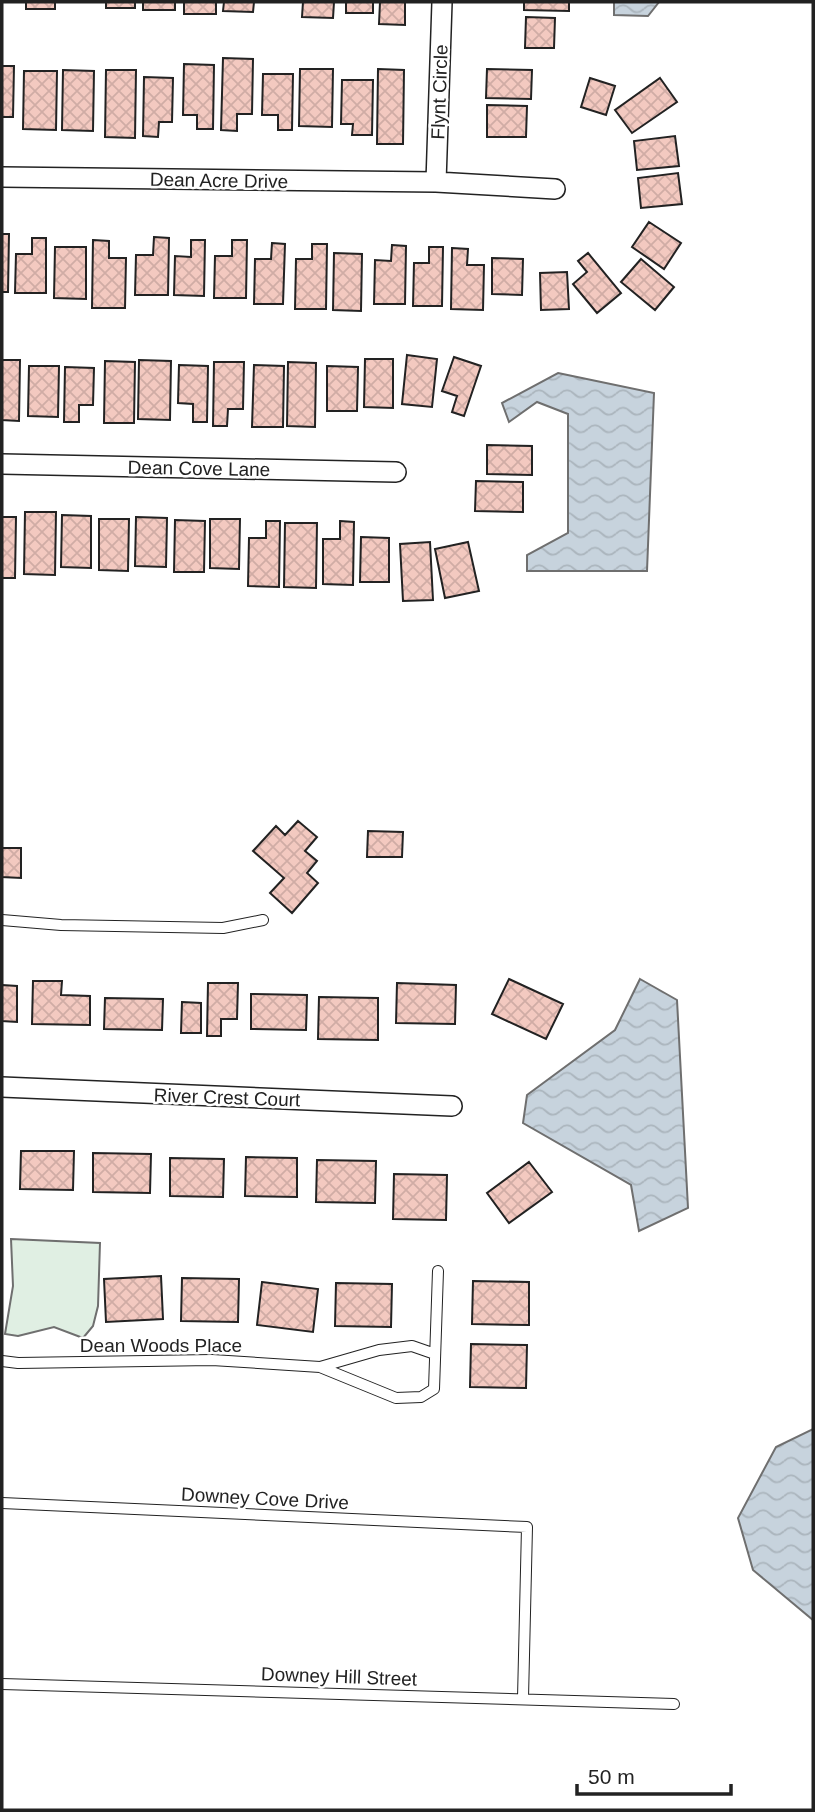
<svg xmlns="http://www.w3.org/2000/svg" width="815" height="1812" font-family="Helvetica,sans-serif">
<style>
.green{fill:#e0efe3;stroke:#6f6f6f;stroke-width:2}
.water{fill:url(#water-waves);stroke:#6f6f6f;stroke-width:2}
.building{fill:url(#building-cross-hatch);stroke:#222;stroke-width:2}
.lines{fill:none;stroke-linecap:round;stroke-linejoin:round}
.lane-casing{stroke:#222;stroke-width:12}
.street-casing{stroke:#222;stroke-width:22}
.lane{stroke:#fff;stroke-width:10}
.street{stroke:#fff;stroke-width:19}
.labels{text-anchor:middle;stroke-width:5;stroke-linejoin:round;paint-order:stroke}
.street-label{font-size:19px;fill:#222;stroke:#fff}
</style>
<defs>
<pattern id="water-waves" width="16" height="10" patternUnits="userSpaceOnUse" patternTransform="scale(1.75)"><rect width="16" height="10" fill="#c7d3dd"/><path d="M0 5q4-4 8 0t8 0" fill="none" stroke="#abb5bd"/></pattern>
<pattern id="building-cross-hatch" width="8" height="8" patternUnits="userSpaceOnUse" patternTransform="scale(1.75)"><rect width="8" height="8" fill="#f3c9c0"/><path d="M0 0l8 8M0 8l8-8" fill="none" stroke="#d0aca5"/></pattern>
</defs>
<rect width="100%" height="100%" fill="#fff"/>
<!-- green -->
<path class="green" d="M11 1239 100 1243 98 1306 93 1326 83 1338 54 1327 18 1336 5 1334 13 1286Z"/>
<!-- water -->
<path class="water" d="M614 2H659L648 16 614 15Z
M558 373 654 393 647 571H527V555L568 533V414L537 402 509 422 502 403Z
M640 979 677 1000 688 1208 639 1231 631 1185 523 1123 527 1095 615 1030Z
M813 1429V1620L753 1570 738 1518 776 1447Z"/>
<!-- building -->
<path class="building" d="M26 2H55V9H26Z
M106 2H135V8H106Z
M143 2H175V10H143Z
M184 2H216V14H184Z
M224 2H254L253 12 223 11Z
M303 2H334L333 18 302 17Z
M346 2H373V13H346Z
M380 2H405V25L379 24Z
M524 2H569V11L524 10Z
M526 17 555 18 554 48H525Z
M223 58 253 59 252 114H237V131L221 130Z
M184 64 214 65 213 129H197V115H183Z
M2 66H14L13 117H2Z
M300 69H333L332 127 299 126Z
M378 69 404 70 403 144H377Z
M487 69 532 70 531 99 486 98Z
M63 70 94 71 93 131 62 130Z
M106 70H136L135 138 105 137Z
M24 71H57L56 130 23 129Z
M263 74H293L292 130H278V115H262Z
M144 77 173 78 172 122H159L158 137 143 136Z
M590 78 615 86 606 115 581 107Z
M660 78 677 102 632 133 615 110Z
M342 80H373L372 135H352L353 124H341Z
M487 105 527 106 526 137H487Z
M675 136 679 166 637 170 634 141Z
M678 173 682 204 641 208 638 178Z
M649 222 681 243 664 269 632 247Z
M2 234H9L8 292H2Z
M154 237 169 238 168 295H135L136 255H153Z
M32 238H46V293H15L16 254H32Z
M93 240 109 241V258H126L125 308H92Z
M191 240H205L204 296 174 295 175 256 191 257Z
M232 240H247L246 298H214L215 256H232Z
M272 243 285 244 283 304H254L255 259H271Z
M312 244H327L326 309H295L296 259H312Z
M392 245 406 246 405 304H374L375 260 391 261Z
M55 247H86V299L54 298Z
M429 247H443L442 306H413L414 263H429Z
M452 248 468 249 467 265H484L483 310 451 309Z
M334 253 362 254 361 311 333 310Z
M588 253 621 293 597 313 573 284 587 272 578 261Z
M492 258 523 259 522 295 492 294Z
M641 259 674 287 655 310 621 282Z
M567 272 569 309 541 310 540 273Z
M407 355 437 359 432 407 402 404Z
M454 357 481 366 464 416 452 412 457 396 442 391Z
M365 359H393V408L364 407Z
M2 360H20L19 421 2 420Z
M139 360 171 361 170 420 138 419Z
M105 361 135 362 134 423H104Z
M214 362H244L243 409H228L227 426H213Z
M288 362 316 363 315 427 287 426Z
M179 365 208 366 207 422H193V404L178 403Z
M254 365 284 366 283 427H252Z
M29 366H59L58 417 28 416Z
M327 366 358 367 357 411H327Z
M65 367 94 368 93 405H79V422H64Z
M487 445 532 446V475L487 474Z
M476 481 523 482V512L475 511Z
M25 512H56L55 575 24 574Z
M62 515 91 516V568L61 567Z
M2 517H16L15 578H2Z
M136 517 167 518 166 567 135 566Z
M99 519H129L128 571 99 570Z
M210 519H240L239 569 210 568Z
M175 520 205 521 204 572H174Z
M266 521H280L279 587 248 586 249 538H266Z
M340 521 354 522 353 585 323 584V539H340Z
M285 523H317L316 588 284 587Z
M361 537 389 538V582H360Z
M430 542 433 600 403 601 400 544Z
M468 542 479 591 445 598 435 549Z
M298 821 317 837 305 851 317 861 307 873 318 883 292 913 270 893 284 878 253 851 276 826 285 835Z
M368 831 403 832 402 857H367Z
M2 848H21V878L2 877Z
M509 979 563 1004 546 1039 492 1014Z
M33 981H62L61 995 90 996V1025L32 1024Z
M208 983H238L237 1019H221V1036H207Z
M397 983 456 985 455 1024 396 1023Z
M2 985 17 986V1022L2 1021Z
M251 994 307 995 306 1030 251 1029Z
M319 997 378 998V1040L318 1039Z
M105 998 163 999 162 1030 104 1029Z
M182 1002 201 1003V1033H181Z
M21 1151H74L73 1190 20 1189Z
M93 1153 151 1154 150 1193 93 1192Z
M246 1157 297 1158V1197L245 1196Z
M170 1158 224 1159 223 1197 170 1196Z
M317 1160 376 1161 375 1203 316 1202Z
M529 1162 552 1192 509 1223 487 1193Z
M394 1174 447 1175 446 1220 393 1219Z
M161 1276 163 1319 106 1322 104 1279Z
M182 1278 239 1279 238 1322 181 1321Z
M473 1281 529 1282V1325L472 1324Z
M262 1282 318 1289 313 1332 257 1325Z
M336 1283 392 1284 391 1327 335 1326Z
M471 1344 527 1345 526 1388 470 1387Z"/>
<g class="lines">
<defs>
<path id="lane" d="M2 920 61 925 223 928 263 920
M2 1361 18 1363 212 1360 320 1367 396 1398 421 1397 434 1389 438 1271
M320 1367 379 1350 412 1346 435 1354
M2 1503 527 1527 523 1698
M2 1684 674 1704"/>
<path id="street" d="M2 177 436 182 555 189
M436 182 442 2
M2 464 396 472
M2 1087 452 1106"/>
</defs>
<!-- lane casing -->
<use href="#lane" class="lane-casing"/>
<!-- street casing -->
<use href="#street" class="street-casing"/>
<!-- lane -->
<use href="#lane" class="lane"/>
<!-- street -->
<use href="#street" class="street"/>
</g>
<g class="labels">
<!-- street labels -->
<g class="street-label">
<text transform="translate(439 92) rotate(-88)" y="7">Flynt Circle</text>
<text transform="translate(219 180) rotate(1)" y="7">Dean Acre Drive</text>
<text transform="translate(199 468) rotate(1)" y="7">Dean Cove Lane</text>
<text transform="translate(227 1097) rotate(2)" y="7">River Crest Court</text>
<text x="161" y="1352">Dean Woods Place</text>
<text transform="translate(265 1498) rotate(3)" y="7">Downey Cove Drive</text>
<text transform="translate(339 1676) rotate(2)" y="7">Downey Hill Street</text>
</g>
</g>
<!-- border -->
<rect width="815" height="1812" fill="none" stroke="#222222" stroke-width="7"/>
<!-- scale -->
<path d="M577 1784v10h154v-10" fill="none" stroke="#222222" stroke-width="3.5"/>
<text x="588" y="1784" font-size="21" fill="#222222" stroke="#ffffff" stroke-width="5" paint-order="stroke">50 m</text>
</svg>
